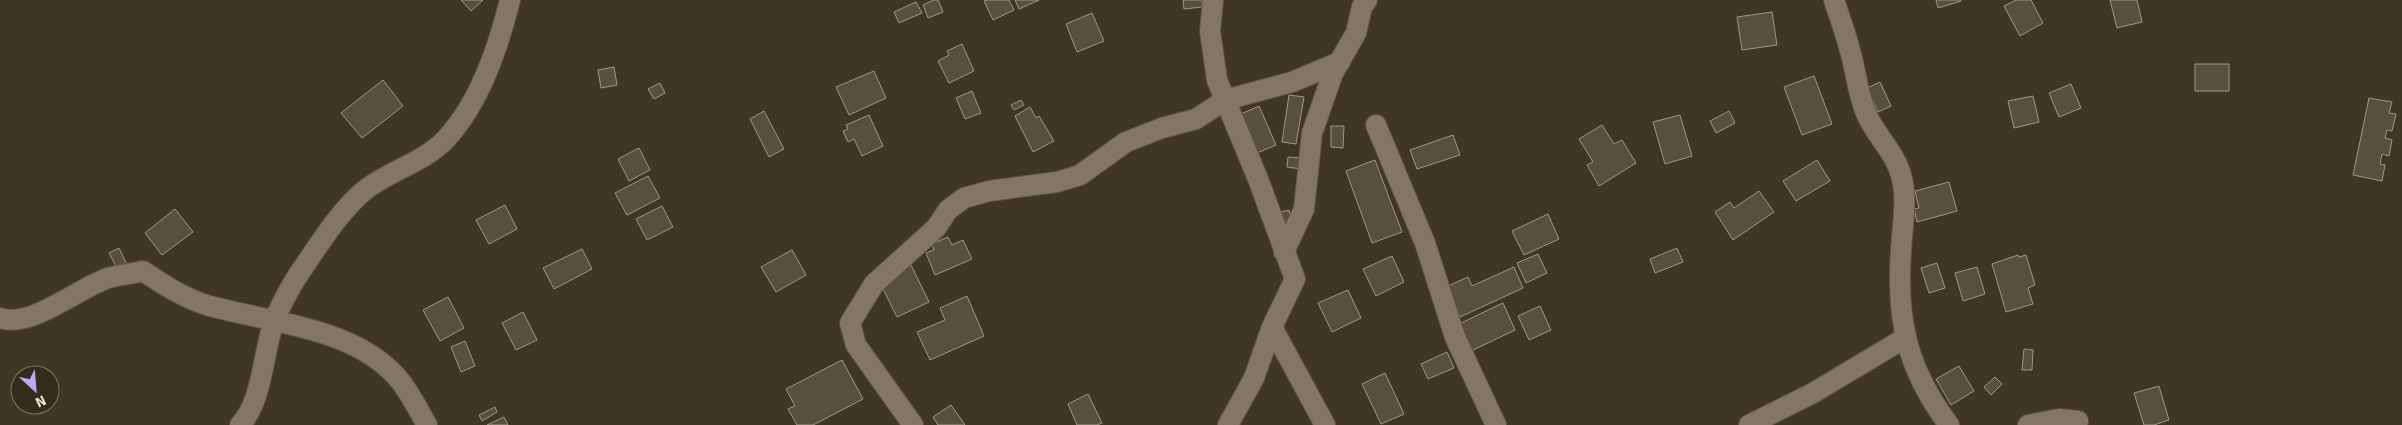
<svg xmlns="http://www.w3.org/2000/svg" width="2402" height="425" font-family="Signika,sans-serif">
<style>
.building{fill:#594f3e;stroke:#a19684}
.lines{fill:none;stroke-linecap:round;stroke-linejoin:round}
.minor-casing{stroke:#5d5547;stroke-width:22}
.minor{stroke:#827765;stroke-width:20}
</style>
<rect width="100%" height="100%" fill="#3f3626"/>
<!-- building -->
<path class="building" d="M461 0H483L471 11Z
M934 0H938L943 12 928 18 923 5Z
M987 0H1009L1014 10 993 20 984 1Z
M1015 0H1039L1019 9Z
M1183 0H1202V7L1184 9Z
M1936 0H1961V1L1938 8Z
M2016 0H2031L2043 23 2020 36 2004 6Z
M2110 0H2137L2142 22 2117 28Z
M916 2 922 13 899 23 894 12Z
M1772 12 1777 45 1742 50 1737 17Z
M1092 13 1104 41 1077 52 1066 24Z
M962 44 974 71 949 83 938 61 949 55 947 51Z
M2195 64H2229V91H2195Z
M614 67 617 85 601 88 598 70Z
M874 71 886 98 849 115 836 87Z
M1814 76 1832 124 1802 135 1784 87Z
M383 80 403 106 362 138 341 113Z
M1880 82 1891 106 1878 112 1867 88Z
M660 83 665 93 654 99 648 89Z
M2071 84 2081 108 2059 117 2049 93Z
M972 91 981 113 965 119 956 98Z
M1289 95 1304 97 1296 144 1282 142Z
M2033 96 2039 122 2014 128 2008 101Z
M2369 98 2392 102 2389 113 2396 114 2392 131 2387 130 2385 138 2392 140 2389 156 2382 154 2380 164 2385 165 2382 181 2353 175Z
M1021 100 1024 105 1014 110 1011 105Z
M1259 106 1276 145 1257 153 1241 114Z
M1030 107 1036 118 1039 116 1054 141 1033 152 1015 116Z
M764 111 784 149 769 157 750 119Z
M1729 111 1735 123 1716 133 1710 121Z
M869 115 883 146 862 156 854 139 848 142 843 131 848 129 846 125Z
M1680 115 1692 156 1665 164 1653 122Z
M1602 125 1614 144 1622 140 1636 163 1599 186 1587 165 1593 162 1579 139Z
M1331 126H1344L1343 148 1331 147Z
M1453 135 1460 155 1417 169 1410 150Z
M639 148 650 170 629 181 618 159Z
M1288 157 1303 158 1301 169 1287 167Z
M1375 160 1402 232 1372 243 1346 171Z
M1817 160 1830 181 1796 201 1783 181Z
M648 176 660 198 627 215 615 193Z
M1949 182 1957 211 1917 222 1914 209 1919 208 1915 191Z
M1759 191 1774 212 1733 240 1715 212 1730 202 1734 208Z
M505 205 517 229 489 244 476 220Z
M662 206 673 227 647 240 636 219Z
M175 209 193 232 162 255 145 233Z
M1289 210 1291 221 1283 222 1281 212Z
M1548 214 1559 239 1524 255 1512 231Z
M948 237 952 245 963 240 972 259 935 275 926 253 934 250 932 244Z
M119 248 129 269 120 274 109 253Z
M1677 248 1683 262 1655 273 1650 259Z
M582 249 592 269 554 289 543 268Z
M792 250 806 275 776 292 761 267Z
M1538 254 1547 273 1526 283 1517 263Z
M2018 255 2019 257 2026 255 2035 285 2028 288 2033 304 2006 312 1992 264Z
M1392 256 1404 282 1376 296 1363 269Z
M1937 263 1945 288 1929 293 1921 268Z
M911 265 929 302 897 317 879 281Z
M1514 267 1523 288 1460 317 1448 286 1468 277 1472 286Z
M1977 267 1985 294 1963 301 1955 273Z
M1348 290 1361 318 1332 332 1318 303Z
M967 296 984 336 930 360 917 332 945 320 940 308Z
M448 297 464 328 440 341 423 310Z
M1503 303 1515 330 1471 351 1459 324Z
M1540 306 1551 330 1529 340 1518 316Z
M523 312 537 340 516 350 502 323Z
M465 341 475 366 461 372 451 347Z
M2024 349 2033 350 2032 370H2022Z
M1447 352 1454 368 1428 379 1421 364Z
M842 360 863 399 813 425H797L788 409 795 406 786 389Z
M1959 366 1974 391 1951 405 1936 379Z
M1385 373 1404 414 1381 424 1362 384Z
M1995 377 2002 384 1991 395 1984 387Z
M2159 386 2169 420 2154 425H2144L2134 393Z
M1088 394 1102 423 1097 425H1077L1068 404Z
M951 405 965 425H938L933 417Z
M495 407 497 412 482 421 479 415Z
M504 417 508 425H487Z"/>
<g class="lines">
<defs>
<path id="minor" d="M1213 0 1210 31 1217 80 1258 179 1295 279 1272 327 1254 378 1228 425
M1834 0C1839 16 1845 31 1849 47 1856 69 1857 92 1866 113 1875 135 1895 152 1901 175 1908 198 1902 228 1901 251 1896 320 1907 369 1949 425
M1376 125 1425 243 1455 337 1496 425
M1284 252 1304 209 1312 133 1333 73 1356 33 1362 7 1367 0
M0 318C31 329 78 288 108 278 119 275 131 274 143 271 164 285 185 299 210 306 272 323 359 328 401 382 411 395 419 411 427 425
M1272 327 1325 425
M240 425C263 401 263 351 274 322 280 305 294 280 305 265 321 241 345 204 369 187 394 169 424 162 446 139 480 102 498 48 510 0
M913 425 856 345 850 323 874 284 936 228 948 210 964 198 989 191 1057 182 1080 175 1126 142 1162 128 1196 119 1225 100 1292 82 1340 62
M1749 425 1813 393 1905 338
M2028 425 2059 419 2078 421"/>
</defs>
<!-- minor casing -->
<use href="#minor" class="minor-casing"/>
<!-- minor -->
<use href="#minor" class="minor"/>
</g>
<!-- north arrow -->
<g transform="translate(35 390) rotate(154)"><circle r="24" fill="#352c1c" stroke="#7e7668"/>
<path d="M0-4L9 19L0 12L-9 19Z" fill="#b8abf7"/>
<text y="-8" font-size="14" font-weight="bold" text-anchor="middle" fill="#ebe5db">N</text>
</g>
</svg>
